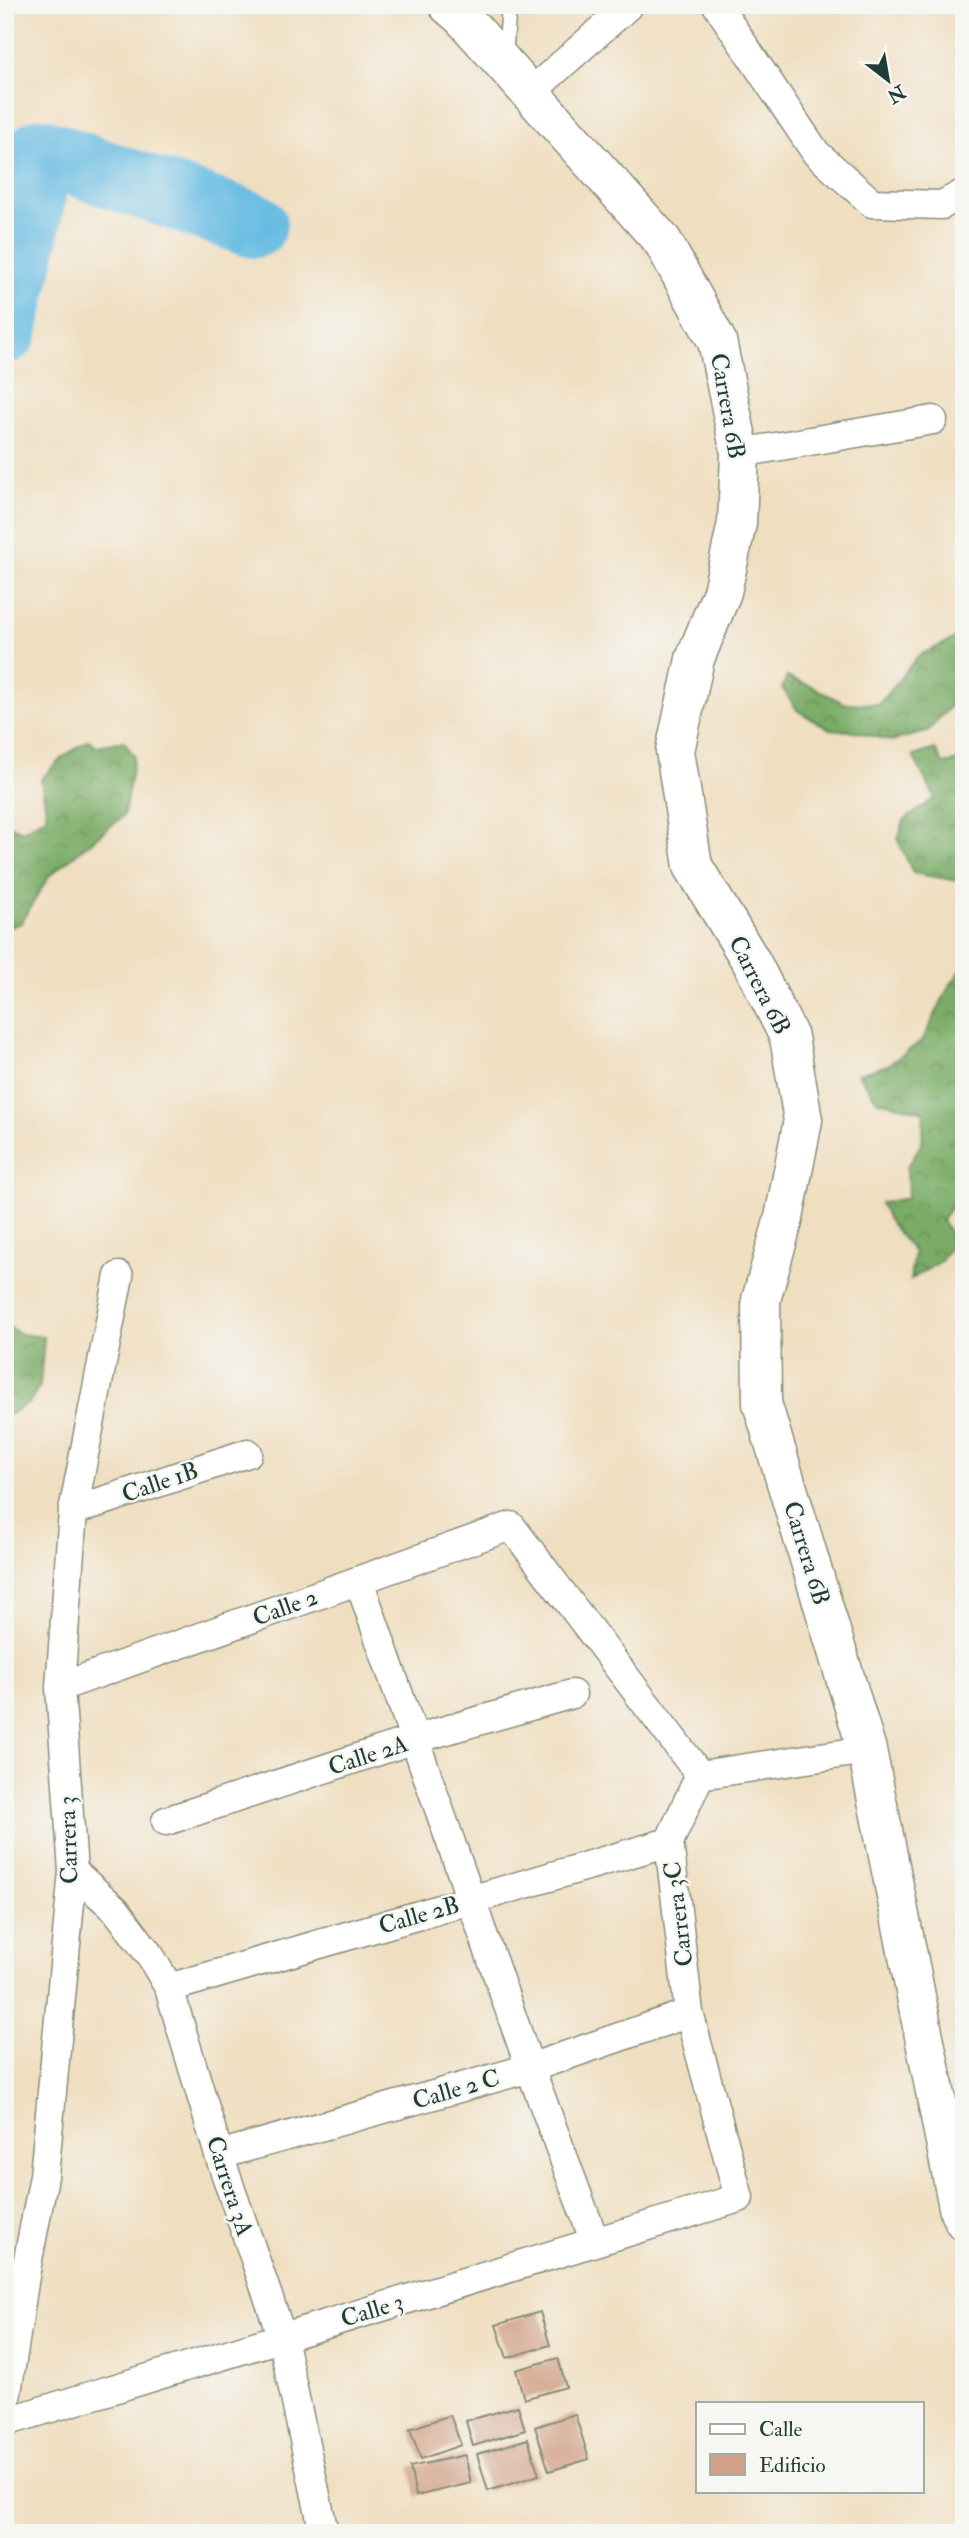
<svg xmlns="http://www.w3.org/2000/svg" width="969" height="2538" font-family="'IM FELL Double Pica',serif">
<style>
.forest{fill:url(#forest-crowns);stroke:#4c744d;stroke-width:2}
.lines{fill:none;stroke-linecap:round;stroke-linejoin:round}
.river{stroke:#67bce3;stroke-width:66}
.building{fill:#d2a187}
.lane-casing{stroke:#888e7a;stroke-width:17}
.street-casing{stroke:#888e7a;stroke-width:31}
.highway-casing{stroke:#888e7a;stroke-width:41}
.lane{stroke:#fff;stroke-width:14}
.street{stroke:#fff;stroke-width:28}
.highway{stroke:#fff;stroke-width:38}
.labels{text-anchor:middle;stroke-width:5;stroke-linejoin:round;paint-order:stroke}
.street-label{font-size:24px;fill:#1f3d34;stroke:#f6f6f2}
</style>
<defs>
<pattern id="forest-crowns" width="20" height="18" patternUnits="userSpaceOnUse" patternTransform="scale(1.75)"><rect width="20" height="18" fill="#7aac66"/><path d="M2 6a3 3 0 1 1 6 0M12 15a3 3 0 1 1 6 0" fill="none" stroke="#638d55"/></pattern>
</defs>
<rect width="100%" height="100%" fill="#f6f6f2"/>
<filter id="ink" filterUnits="userSpaceOnUse"><feTurbulence type="fractalNoise" baseFrequency=".0143" numOctaves="2"/><feDisplacementMap in="SourceGraphic" scale="14" xChannelSelector="R" yChannelSelector="G"/><feConvolveMatrix kernelMatrix="1 2 1 2 8 2 1 2 1" color-interpolation-filters="sRGB"/></filter>
<filter id="wash" filterUnits="userSpaceOnUse"><feTurbulence type="fractalNoise" baseFrequency=".00686" numOctaves="4" result="noise"/><feDisplacementMap in="SourceGraphic" scale="28" xChannelSelector="R" yChannelSelector="G"/><feGaussianBlur stdDeviation="1.57" result="paint"/><feColorMatrix in="noise" values="0 0 0 0 0 0 0 0 0 0 0 0 0 0 0 0 0 1.4 0 .05"/><feComposite in="paint" operator="in"/></filter>
<g filter="url(#wash)">
<rect width="100%" height="100%" fill="#f0dec0"/>
<!-- forest -->
<path class="forest" d="M964 634V700L954 702 927 732 891 741 858 732 830 729 798 711 782 688 787 677 813 687 843 703 879 704 918 656Z
M89 740 97 746 124 741 134 756 124 815 49 876 21 923 5 929V823L22 831 47 816 41 779 62 758Z
M935 749 943 764 964 760V882L913 873 898 840 904 820 935 798 913 756Z
M964 966V1209L950 1208 942 1220 954 1240 941 1261 910 1280 914 1252 890 1223 880 1203 908 1198 907 1167 922 1143 924 1112 877 1100 858 1074 888 1065 923 1040 948 988Z
M5 1325 21 1334 44 1337 40 1385 30 1402 5 1417Z"/>
<g class="lines">
<!-- river -->
<path class="river" d="M5 331 23 250 41 151 254 225"/>
</g>
<g id="blocks">
<!-- building -->
<path class="building" d="M540 2312 550 2345 507 2358 496 2325Z
M558 2358 566 2387 524 2399 516 2370Z
M518 2406 525 2430 473 2446 466 2421Z
M575 2414 589 2459 549 2471 535 2427Z
M450 2415 461 2445 421 2459 410 2429Z
M528 2439 539 2475 488 2491 477 2454Z
M465 2455 471 2483 416 2496 410 2467Z"/>
</g>
</g>
<g filter="url(#ink)">
<use href="#blocks" fill-opacity="0" stroke="#888e7a" stroke-width="2"/>
<g class="lines">
<defs>
<path id="lane" d="M505 56 509 5"/>
<path id="street" d="M717 5 816 153 872 203 942 205 964 193
M530 93 629 5
M740 453 933 420
M73 1511 248 1453
M359 1581 530 2068 595 2242
M700 1775 867 1750
M166 1821 415 1739 572 1694
M73 1871 116 1910 151 1957 169 1988 219 2155 282 2337 324 2533
M169 1988 669 1842
M219 2155 530 2068 689 2013
M5 2405 26 2270 44 2176 73 1871 60 1687 73 1511 119 1276
M5 2422 739 2198 689 2013 669 1842 700 1775 511 1526 60 1687"/>
<path id="highway" d="M448 5 463 18 663 242 717 341 740 453 737 523 722 592 695 659 675 751 693 866 752 963 789 1037 803 1120 784 1218 761 1300 762 1403 867 1750 959 2212 964 2221"/>
</defs>
<!-- lane casing -->
<use href="#lane" class="lane-casing"/>
<!-- street casing -->
<use href="#street" class="street-casing"/>
<!-- highway casing -->
<use href="#highway" class="highway-casing"/>
<!-- lane -->
<use href="#lane" class="lane"/>
<!-- street -->
<use href="#street" class="street"/>
<!-- highway -->
<use href="#highway" class="highway"/>
</g>
</g>
<g class="labels">
<!-- street labels -->
<g class="street-label">
<text transform="translate(728 406) rotate(80)" y="8">Carrera 6B</text>
<text transform="translate(760 985) rotate(63)" y="8">Carrera 6B</text>
<text transform="translate(160 1482) rotate(-19)" y="8">Calle 1B</text>
<text transform="translate(807 1553) rotate(73)" y="8">Carrera 6B</text>
<text transform="translate(285 1607) rotate(-20)" y="8">Calle 2</text>
<text transform="translate(368 1755) rotate(-18)" y="8">Calle 2A</text>
<text transform="translate(68 1840) rotate(-92)" y="8">Carrera 3</text>
<text transform="translate(678 1914) rotate(-97)" y="8">Carrera 3C</text>
<text transform="translate(419 1915) rotate(-16)" y="8">Calle 2B</text>
<text transform="translate(456 2089) rotate(-16)" y="8">Calle 2 C</text>
<text transform="translate(230 2186) rotate(72)" y="8">Carrera 3A</text>
<text transform="translate(372 2310) rotate(-17)" y="8">Calle 3</text>
</g>
</g>
<!-- margin -->
<rect width="969" height="2538" fill="none" stroke="#f6f6f2" stroke-width="28"/>
<!-- legend -->
<rect x="696" y="2402" width="228" height="91" fill="#f6f6f2" stroke="#a0aca6" stroke-width="2"/>
<rect x="710" y="2424" width="35" height="10" fill="#ffffff" stroke="#a0aca6" stroke-width="2"/>
<text x="759" y="2436" font-size="21" fill="#1f3d34">Calle</text>
<rect x="710" y="2454" width="35" height="21" fill="#d2a187" stroke="#a0aca6" stroke-width="2"/>
<text x="759" y="2472" font-size="21" fill="#1f3d34">Edificio</text>
<!-- north arrow -->
<g transform="translate(888 80) rotate(149)" stroke="#f6f6f2" stroke-width="5" paint-order="stroke">
<path d="M0-5L12 26L0 18L-12 26Z" fill="#1f3d34"/>
<text y="-10" font-size="19" font-weight="bold" text-anchor="middle" fill="#1f3d34">N</text>
</g>
</svg>
